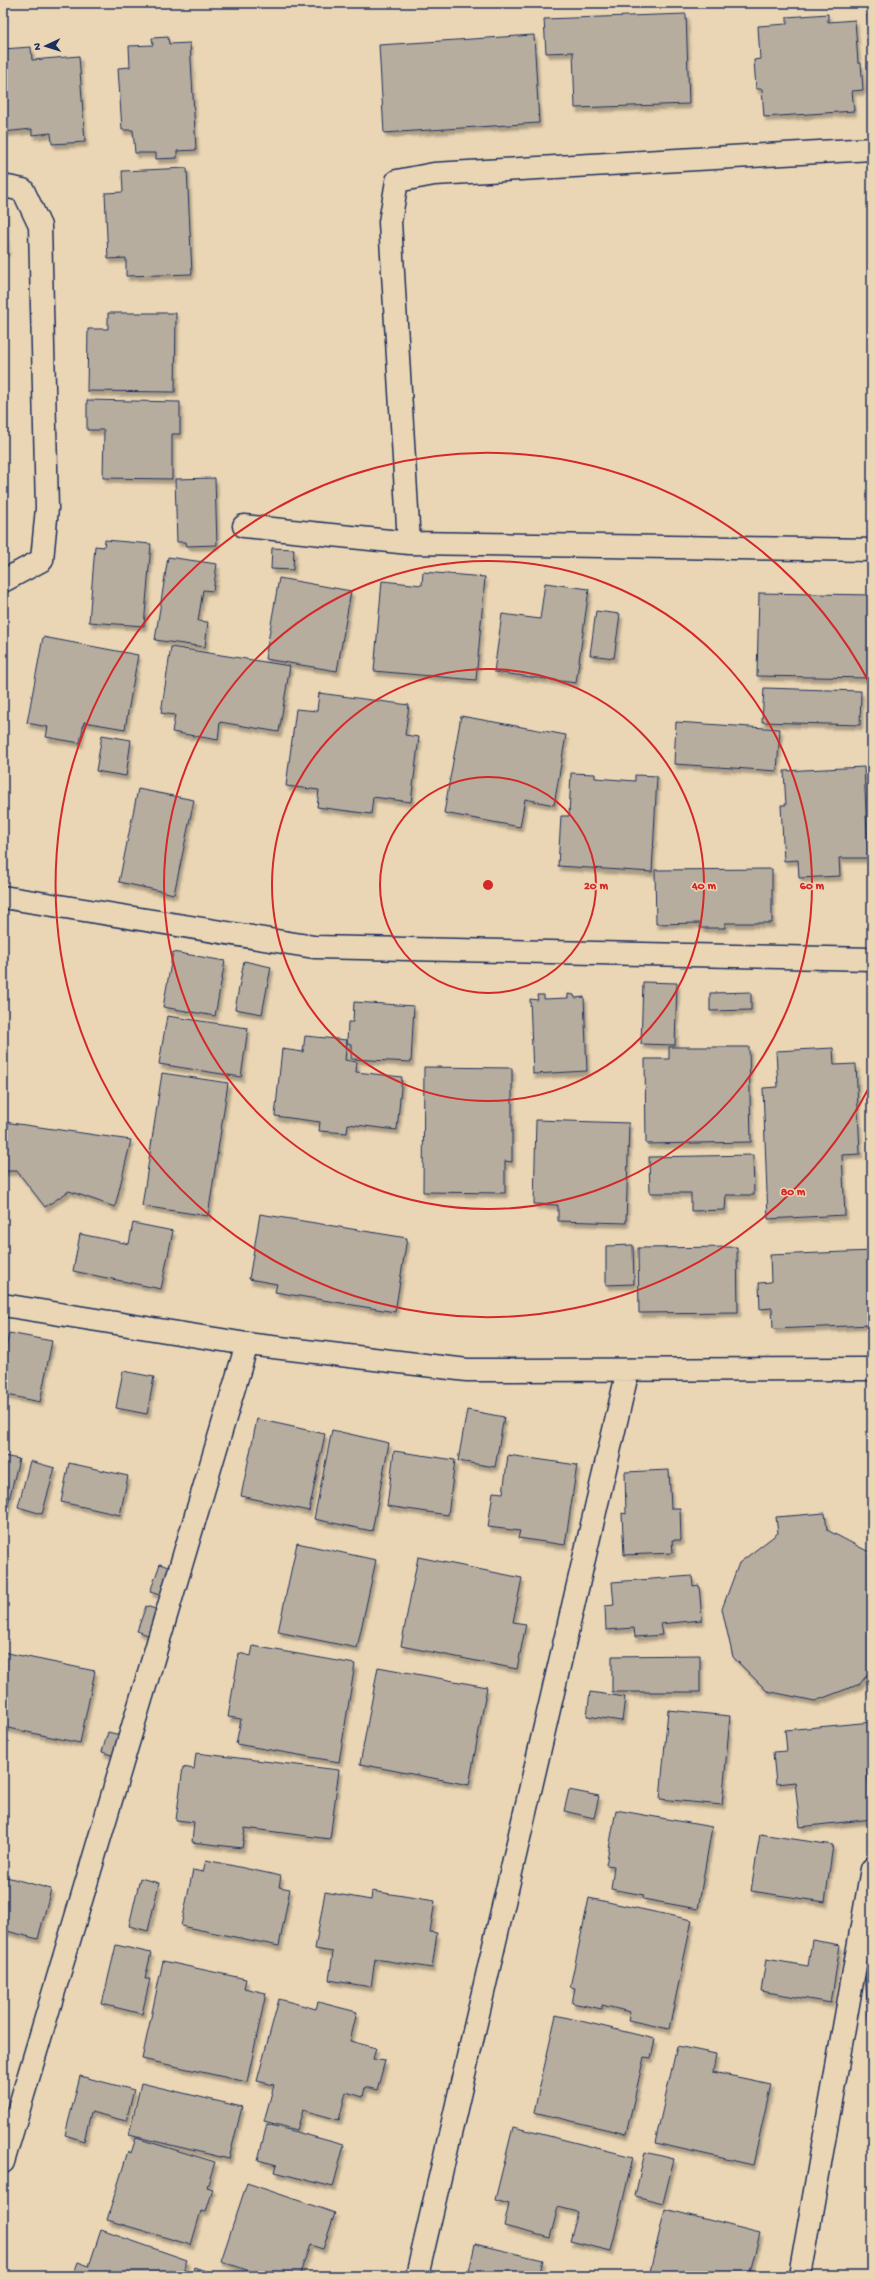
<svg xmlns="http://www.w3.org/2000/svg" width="875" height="2279" font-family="'Gochi Hand',sans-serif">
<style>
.building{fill:#b7ad9f;stroke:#1b2f5e;filter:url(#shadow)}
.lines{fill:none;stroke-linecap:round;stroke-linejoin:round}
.street-casing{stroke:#1b2f5e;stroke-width:25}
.street{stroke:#ead6b4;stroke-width:22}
.ring{fill:none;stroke:#d62828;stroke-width:2}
.centre{fill:#d62828;stroke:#ead6b4;stroke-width:2}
.ring-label{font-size:12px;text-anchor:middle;font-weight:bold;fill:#d62828;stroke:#ead6b4;stroke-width:3;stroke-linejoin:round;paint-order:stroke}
</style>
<defs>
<filter id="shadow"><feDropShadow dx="2.5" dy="4.5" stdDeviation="1" flood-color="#0004"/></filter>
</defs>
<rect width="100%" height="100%" fill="#ead6b4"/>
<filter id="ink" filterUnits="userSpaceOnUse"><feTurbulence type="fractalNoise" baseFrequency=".025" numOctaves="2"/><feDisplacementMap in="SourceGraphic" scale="8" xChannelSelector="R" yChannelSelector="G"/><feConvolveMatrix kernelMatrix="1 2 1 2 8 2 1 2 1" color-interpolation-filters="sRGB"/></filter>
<g filter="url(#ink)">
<!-- building -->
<path class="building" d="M686 14 689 104 575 108 573 52 546 53 544 19Z
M828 14V22L855 20 858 63H861L863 90 852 91 854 111 764 117 762 89H756L754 60 760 59 758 26 787 24V17Z
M867 15H872V81Z
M534 35 539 123 384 133 379 45Z
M168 37 169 44 190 43 196 150 177 151V158L156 159V153H135L133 130H122L118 68 130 67 129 46 153 45 152 38Z
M31 47 32 60 79 56 85 142 52 144 51 133 32 135V129L3 132V49Z
M187 168 192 274 126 276V258L108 259 105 193 123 192 122 171Z
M3 208H5L7 251H3Z
M108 313H176L175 392 87 391 88 329H108Z
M87 400 180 402V434H172V479L103 478 104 430H87Z
M215 478 217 545 187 546 186 542H177L175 479Z
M105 540 151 544 144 626 89 622 95 546 104 547Z
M272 548 294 549 293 570 271 569Z
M168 557 217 564 213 591 203 590 198 621 208 622 205 647 155 640Z
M423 572 485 577 476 680 374 671 382 581 422 585Z
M279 578 351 591 337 671 265 659Z
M545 583 589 589 576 683 494 672 502 614 540 619Z
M759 593 872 595V678L757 676Z
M596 611 620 614 614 658 590 655Z
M43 637 138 655 125 729 84 722 80 743 46 737 48 727 27 723Z
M171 647 290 666 279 732 220 722 218 740 172 732 175 715 161 713Z
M764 688 861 691 860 725 762 722Z
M319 693 409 705 405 735 419 737 411 802 373 797 371 814 317 807 319 790 286 786 296 709 317 711Z
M461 716 566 735 554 805 525 799 520 827 444 813Z
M676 722 780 729 777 771 674 764Z
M102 735 131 740 126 776 96 771Z
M867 765H872V832Z
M864 767 868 858H839L840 876 799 878 798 860 784 861 781 805H786L784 771Z
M571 773 595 774V778L635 781V775L657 776 652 872 558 866 561 816H569Z
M138 789 194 800 174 894 119 882Z
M772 869V923H725V928H700L701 923 656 924 655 870Z
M173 952 225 961 215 1016 163 1007Z
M244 961 271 967 262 1014 235 1009Z
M643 982 677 983 675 1045 641 1044Z
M751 992V1010L710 1011V993Z
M568 994 574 995 575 998 584 997 587 1071 533 1074 530 999 538 1000 537 995H544V999L568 998Z
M354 1002 414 1006 411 1062 351 1059V1044L347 1043 348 1022H353Z
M167 1016 248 1028 241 1077 159 1064Z
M305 1036 347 1040 345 1060 357 1062 356 1072 402 1077 397 1130 348 1124 347 1133 319 1131 320 1122 275 1116 282 1049 303 1052Z
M669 1047H749L751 1142 646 1144 645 1059H669Z
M833 1048 834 1065 856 1064 860 1154 842 1155 845 1215 768 1219 763 1088 778 1087 776 1051Z
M424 1067 512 1068V1162L505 1161V1193L423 1192Z
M162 1073 228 1083 208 1216 142 1206Z
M536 1120 629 1123 626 1223 558 1221V1205L534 1204Z
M4 1122 131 1140 115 1207 69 1191 45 1207 17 1171H3Z
M753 1155 754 1195H726L725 1210 691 1211V1193H650L649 1157Z
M260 1214 407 1238 395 1312 275 1292 277 1284 249 1279Z
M133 1223 173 1231 161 1289 73 1271 80 1234 129 1244Z
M633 1245 634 1284 606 1285V1246Z
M737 1247 738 1312 639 1313 638 1248Z
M872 1251V1325L773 1329 772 1308 760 1309 759 1283 771 1282 770 1255Z
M9 1333 52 1341 40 1402 3 1394V1365Z
M123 1371 154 1377 147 1414 116 1408Z
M467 1410 504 1417 495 1467 458 1461Z
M257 1419 325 1434 309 1511 241 1496Z
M332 1430 389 1443 372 1531 314 1519Z
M394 1451 455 1460 448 1515 387 1506Z
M508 1455 577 1465 565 1545 518 1538 520 1531 488 1527 493 1492 503 1493Z
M3 1456 19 1459 6 1512 3 1511Z
M30 1461 55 1468 42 1514 18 1507Z
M69 1463 128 1476 120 1515 61 1502Z
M669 1470 671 1508H680L681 1540H672L673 1553 624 1555 622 1513 626 1514 625 1472Z
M825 1513 827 1530 869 1552 872 1558V1668L860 1684 815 1701 767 1691 733 1657 722 1609 739 1563 778 1533 776 1517Z
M297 1543 376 1560 357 1648 278 1632Z
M418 1557 522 1578 513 1622 526 1624 517 1669 401 1646Z
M160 1564 176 1570 166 1597 150 1592Z
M692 1576 693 1586 699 1585 702 1620 660 1624 662 1635 635 1637 634 1628 606 1630 605 1606 614 1605 612 1582Z
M146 1606 162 1611 153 1637 137 1631Z
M253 1646 355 1664 339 1762 236 1744 241 1719 228 1717 239 1653 251 1656Z
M3 1652 95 1671 80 1743 3 1727Z
M700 1655V1692H612V1656Z
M378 1667 487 1687 469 1785 360 1764Z
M590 1692 625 1697 622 1721 587 1716Z
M668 1710 730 1716 722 1805 660 1799Z
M872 1722V1766L867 1767 872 1819 800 1827 795 1782 776 1784 773 1752 787 1751 785 1730Z
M108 1732 124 1736 118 1757 102 1752Z
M196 1753 339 1770 330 1839 245 1828 242 1848 192 1842 194 1822 176 1820 183 1767 194 1769Z
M569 1790 599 1796 594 1818 564 1811Z
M616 1810 712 1827 698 1909 643 1899 644 1895 611 1889 614 1866 606 1865Z
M760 1834 833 1845 825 1902 751 1891Z
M206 1860 281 1876 279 1887 290 1889 279 1946 181 1926 193 1870 203 1872Z
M3 1876 51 1889 38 1939 3 1930Z
M140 1878 159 1883 148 1931 129 1926Z
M372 1891 435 1901 430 1932 437 1933 432 1968 375 1959 371 1987 329 1980 333 1952 315 1949 325 1892 371 1900Z
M589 1898 692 1920 669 2029 628 2020 630 2012 602 2005V2009L572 2003 575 1988 570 1987Z
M812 1940 840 1945 831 2003 761 1991 766 1959 808 1966Z
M116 1945 151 1953 145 1979H150L142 2014 102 2004Z
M163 1961 246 1979 244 1988 266 1993 247 2082 142 2059Z
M865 1973H872V2041H870Z
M279 1999 316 2009 318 2002 357 2012 350 2041 376 2048 373 2059 385 2061 377 2090 365 2087 363 2097 346 2092 339 2120 303 2110 297 2130 264 2121 274 2085 257 2081Z
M556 2015 655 2039 651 2058 644 2057 626 2134 534 2112Z
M677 2046 716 2054 713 2072 771 2084 753 2165 655 2143Z
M80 2076 134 2090 126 2121 91 2112 84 2141 65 2135Z
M141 2083 242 2107 229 2159 129 2135Z
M267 2124 344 2145 333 2187 275 2172 277 2165 258 2160Z
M513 2127 633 2157 611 2251 570 2241 578 2212 558 2207 550 2238 504 2226 509 2204 495 2200Z
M136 2138 215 2162 207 2187 213 2189 206 2212 201 2211 191 2245 107 2220 128 2151 131 2153Z
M645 2152 674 2159 663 2203 635 2196Z
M247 2183 335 2213 323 2249 310 2245 299 2276H264L221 2261Z
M665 2209 760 2233 749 2276H649Z
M101 2230 187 2260 181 2276H73L78 2262 89 2266Z
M475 2244 543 2260 539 2276H468Z
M194 2267 220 2276H192Z"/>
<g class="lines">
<defs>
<path id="street" d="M3 186 23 190 40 226 47 508 42 560 3 581
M244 526 409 543 872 550
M409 543 390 222 397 181 434 174 872 149
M3 897 314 947 872 959
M3 1305 247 1344 467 1370 872 1369
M3 2162 247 1344
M417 2276 628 1370
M800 2276 872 1869"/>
</defs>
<!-- street casing -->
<use href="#street" class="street-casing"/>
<!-- street -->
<use href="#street" class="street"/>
</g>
</g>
<!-- distance rings -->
<g class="ring">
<circle cx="488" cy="885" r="108"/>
<circle cx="488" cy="885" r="216"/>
<circle cx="488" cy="885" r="324"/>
<path d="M871 1084A432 432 0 1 1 871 686"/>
</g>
<circle cx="488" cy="885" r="6" class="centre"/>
<g class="ring-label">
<text x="596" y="889">20 m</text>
<text x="704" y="889">40 m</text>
<text x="812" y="889">60 m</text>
<text x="793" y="1195">80 m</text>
</g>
<!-- margin -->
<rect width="875" height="2279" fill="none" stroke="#ead6b4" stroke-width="16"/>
<rect x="8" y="8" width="859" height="2263" fill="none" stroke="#1b2f5e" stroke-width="1.5" filter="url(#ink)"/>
<!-- north arrow -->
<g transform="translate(46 46) rotate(266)" stroke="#ead6b4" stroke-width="3" paint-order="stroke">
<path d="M0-3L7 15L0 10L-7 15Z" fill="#1b2f5e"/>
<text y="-6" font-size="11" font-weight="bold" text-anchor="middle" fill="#1b2f5e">N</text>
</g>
</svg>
